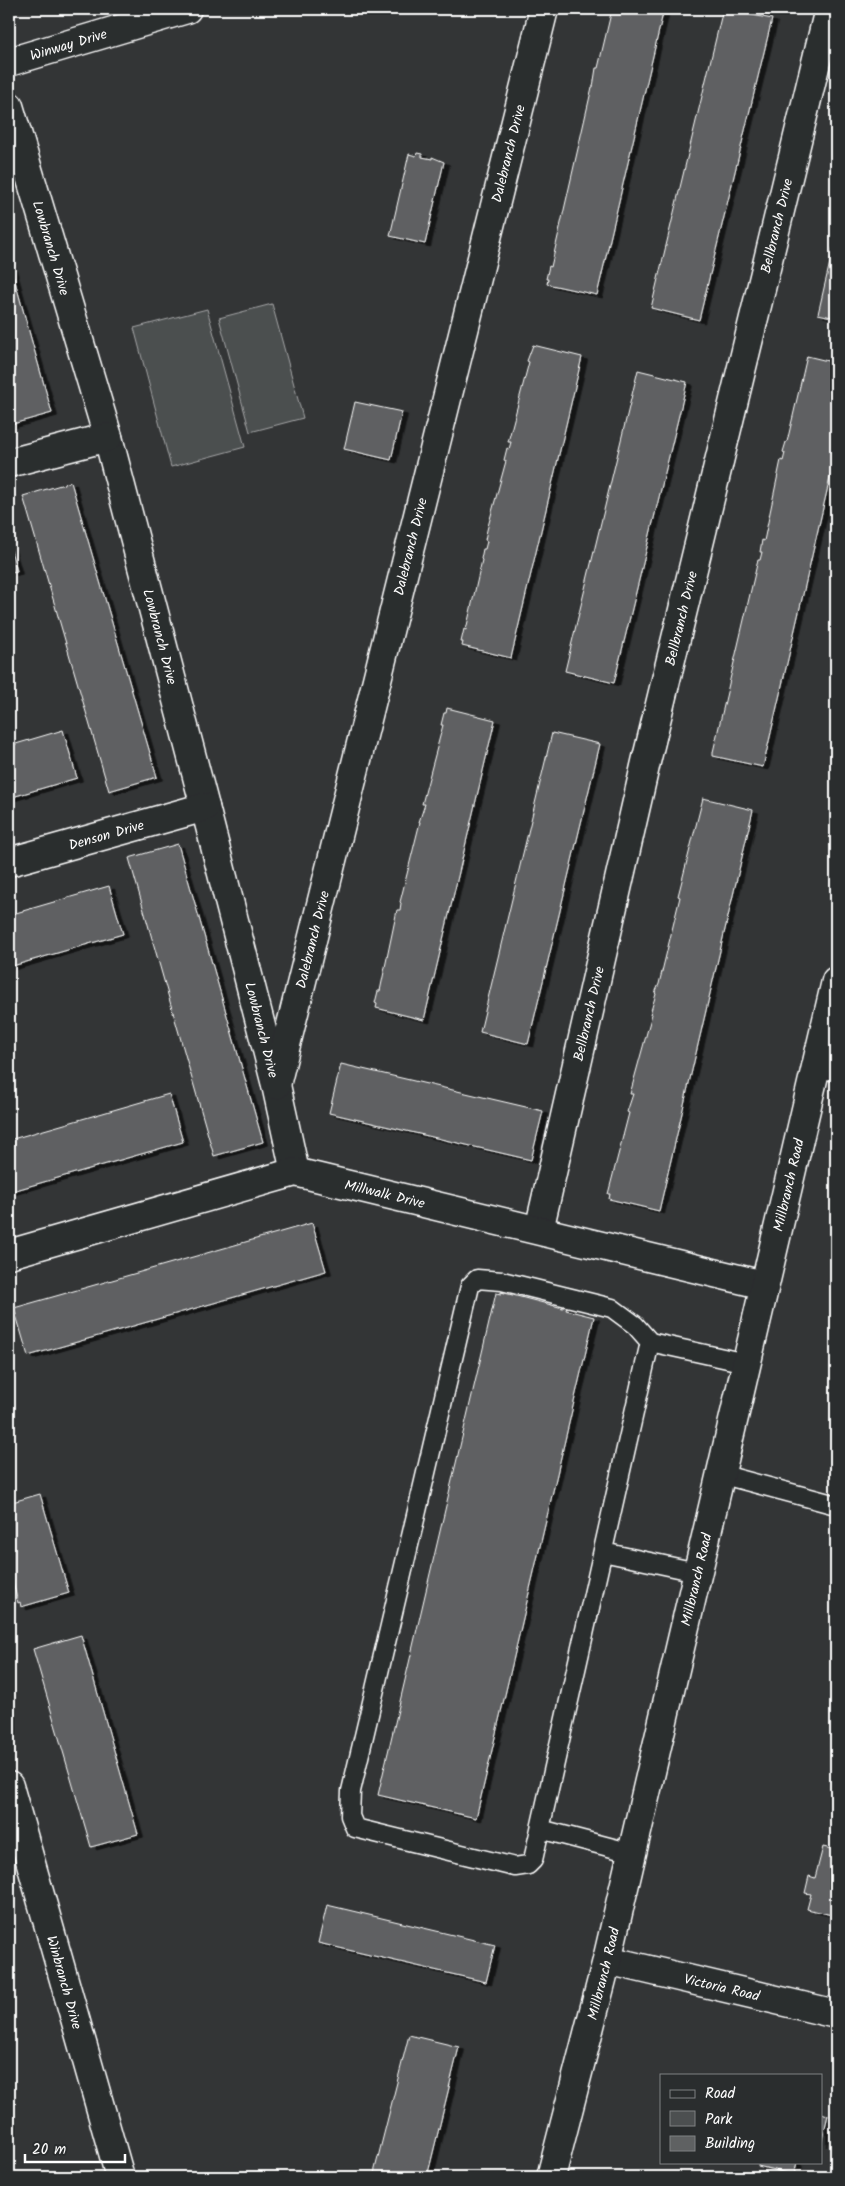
<svg xmlns="http://www.w3.org/2000/svg" width="845" height="2186" font-family="Kalam,sans-serif">
<style>
.green{fill:#4c4f50;stroke:#a6a7a8}
.building{fill:#5f6162;stroke:#fff;filter:url(#shadow)}
.lines{fill:none;stroke-linecap:round;stroke-linejoin:round}
.service-casing{stroke:#fff;stroke-width:21}
.minor-casing{stroke:#fff;stroke-width:31}
.secondary-casing{stroke:#fff;stroke-width:31}
.service{stroke:#2a2d2e;stroke-width:18}
.minor{stroke:#2a2d2e;stroke-width:28}
.secondary{stroke:#2a2d2e;stroke-width:28}
.labels{text-anchor:middle;stroke-width:4;stroke-linejoin:round;paint-order:stroke}
.street-label{font-size:14px;fill:#fff;stroke:#2a2d2e}
</style>
<defs>
<filter id="shadow"><feDropShadow dx="5.5" dy="3" stdDeviation="0" flood-color="#0009"/></filter>
</defs>
<rect width="100%" height="100%" fill="#333536"/>
<filter id="ink" filterUnits="userSpaceOnUse"><feTurbulence type="fractalNoise" baseFrequency=".02" numOctaves="2"/><feDisplacementMap in="SourceGraphic" scale="10" xChannelSelector="R" yChannelSelector="G"/><feConvolveMatrix kernelMatrix="1 2 1 2 8 2 1 2 1" color-interpolation-filters="sRGB"/></filter>
<g filter="url(#ink)">
<!-- green -->
<path class="green" d="M272 304 303 418 250 432 219 318Z
M207 309 245 447 171 467 134 328Z"/>
<!-- building -->
<path class="building" d="M612 9H664L597 295 547 284 548 279H546L549 266 551 267 592 87H593L596 68H598Z
M723 9 772 19 699 320 651 308Z
M417 153 422 154V157L432 159V157L444 162 425 244 390 236 409 154 416 156Z
M836 236V318L818 314Z
M9 260 52 413 9 425Z
M533 345 582 357 511 658 462 646 463 642H461L464 629 466 630 482 560 481 559 483 549H485L487 541 485 540 487 530 506 461 504 460 507 448 509 449 511 442H508L529 362 527 361Z
M807 356 836 363V452L763 767 713 756V752L758 560H760L762 552H760L762 540 764 541 781 460 783 461 785 453 783 452 786 442H787Z
M638 370 687 382 614 683 565 671Z
M355 402 402 412 391 460 344 449Z
M71 482 157 777 109 791 23 496Z
M9 544 17 571 9 573Z
M447 708 495 720 424 1020 376 1008 377 1004 375 1003 378 991H380L397 910H400L401 903 400 902 420 822H419L425 804H422L443 725H441L444 713H446Z
M63 730 77 778 9 798V746Z
M552 733 600 744 528 1044 480 1032Z
M703 798 753 810 659 1211 609 1199 610 1194H608L629 1113 627 1112 633 1094H630L652 1014H650L656 994 655 993 659 984 680 897 678 896Z
M178 844 263 1142 214 1156 129 858Z
M109 886 123 934 9 967V915Z
M341 1064 543 1111 531 1160 329 1113Z
M169 1094 183 1142 9 1192V1140Z
M312 1223 326 1271 28 1356 14 1308Z
M501 1292 563 1308V1306L567 1307 566 1310 594 1317 476 1818 378 1795 496 1293 501 1294Z
M40 1494 69 1593 21 1607 20 1602 18 1603 9 1565V1503Z
M81 1635 138 1834 91 1847 33 1649Z
M823 1847 836 1850V1916L807 1909 811 1894 805 1893 809 1876 815 1878Z
M327 1905 495 1945 486 1982 318 1943Z
M409 2035 459 2047 427 2177H373Z
M821 2113 828 2115 821 2144Z
M759 2162H797L794 2175 758 2166Z"/>
<g class="lines">
<defs>
<path id="service" d="M816 1067 836 1072
M720 1474 836 1505
M603 1552 697 1572
M540 1829 650 1342
M632 1853 540 1829 533 1860 528 1865 515 1867 355 1828 350 1816 351 1791 470 1286 477 1279 502 1281 612 1308 635 1325 650 1342 746 1363"/>
<g id="minor">
<path id="s1" d="M9 62 187 9"/>
<path id="s2" d="M9 106 108 437 205 807 276 1085 295 1172"/>
<path d="M9 463 108 437"/>
<path id="s3" d="M9 862 205 807"/>
<path id="s4" d="M276 1085 544 9"/>
<path id="s5" d="M539 1230 646 762 829 9"/>
<path id="s6" d="M9 1254 295 1172 764 1285"/>
<path id="s7" d="M9 1786 120 2177"/>
<path id="s8" d="M607 1960 836 2014"/>
</g>
<g id="secondary">
<path id="s9" d="M551 2177 607 1960 836 981"/>
</g>
</defs>
<!-- service casing -->
<use href="#service" class="service-casing"/>
<!-- minor casing -->
<use href="#minor" class="minor-casing"/>
<!-- secondary casing -->
<use href="#secondary" class="secondary-casing"/>
<!-- service -->
<use href="#service" class="service"/>
<!-- minor -->
<use href="#minor" class="minor"/>
<!-- secondary -->
<use href="#secondary" class="secondary"/>
</g>
</g>
<g class="labels">
<!-- street labels -->
<g class="street-label">
<text dy="5" stroke="none"><textPath href="#s1" startOffset="62">Winway Drive</textPath></text>
<text dy="5" stroke="none"><textPath href="#s4" startOffset="960">Dalebranch Drive</textPath></text>
<text dy="5" stroke="none"><textPath href="#s5" startOffset="1032">Bellbranch Drive</textPath></text>
<text dy="5" stroke="none"><textPath href="#s2" startOffset="148">Lowbranch Drive</textPath></text>
<text dy="5" stroke="none"><textPath href="#s4" startOffset="555">Dalebranch Drive</textPath></text>
<text dy="5" stroke="none"><textPath href="#s5" startOffset="628">Bellbranch Drive</textPath></text>
<text dy="5" stroke="none"><textPath href="#s2" startOffset="552">Lowbranch Drive</textPath></text>
<text dy="5" stroke="none"><textPath href="#s3" startOffset="101">Denson Drive</textPath></text>
<text dy="5" stroke="none"><textPath href="#s4" startOffset="150">Dalebranch Drive</textPath></text>
<text dy="5" stroke="none"><textPath href="#s5" startOffset="222">Bellbranch Drive</textPath></text>
<text dy="5" stroke="none"><textPath href="#s2" startOffset="958">Lowbranch Drive</textPath></text>
<text dy="5" stroke="none"><textPath href="#s9" startOffset="1020">Millbranch Road</textPath></text>
<text dy="5" stroke="none"><textPath href="#s6" startOffset="390">Millwalk Drive</textPath></text>
<text dy="5" stroke="none"><textPath href="#s9" startOffset="615">Millbranch Road</textPath></text>
<text dy="5" stroke="none"><textPath href="#s9" startOffset="210">Millbranch Road</textPath></text>
<text dy="5" stroke="none"><textPath href="#s7" startOffset="204">Winbranch Drive</textPath></text>
<text dy="5" stroke="none"><textPath href="#s8" startOffset="118">Victoria Road</textPath></text>
</g>
</g>
<!-- margin -->
<rect width="845" height="2186" fill="none" stroke="#2a2d2e" stroke-width="30"/>
<rect x="15" y="15" width="815" height="2156" fill="none" stroke="#fff" stroke-width="2" filter="url(#ink)"/>
<!-- legend -->
<rect x="660" y="2074" width="162" height="90" fill="#2a2d2e" stroke="#7f8182"/>
<rect x="670" y="2090" width="25" height="8" fill="#2a2d2e" stroke="#7f8182"/>
<text x="705" y="2098" font-size="15" fill="#ffffff">Road</text>
<rect x="670" y="2111" width="25" height="15" fill="#4c4f50" stroke="#7f8182"/>
<text x="705" y="2124" font-size="15" fill="#ffffff">Park</text>
<rect x="670" y="2136" width="25" height="15" fill="#5f6162" stroke="#7f8182"/>
<text x="705" y="2148" font-size="15" fill="#ffffff">Building</text>
<!-- scale -->
<path d="M25 2154v8h100v-8" fill="none" stroke="#ffffff" stroke-width="2.5"/>
<text x="32" y="2154" font-size="15" fill="#ffffff" stroke="#2a2d2e" stroke-width="4" paint-order="stroke">20 m</text>
</svg>
